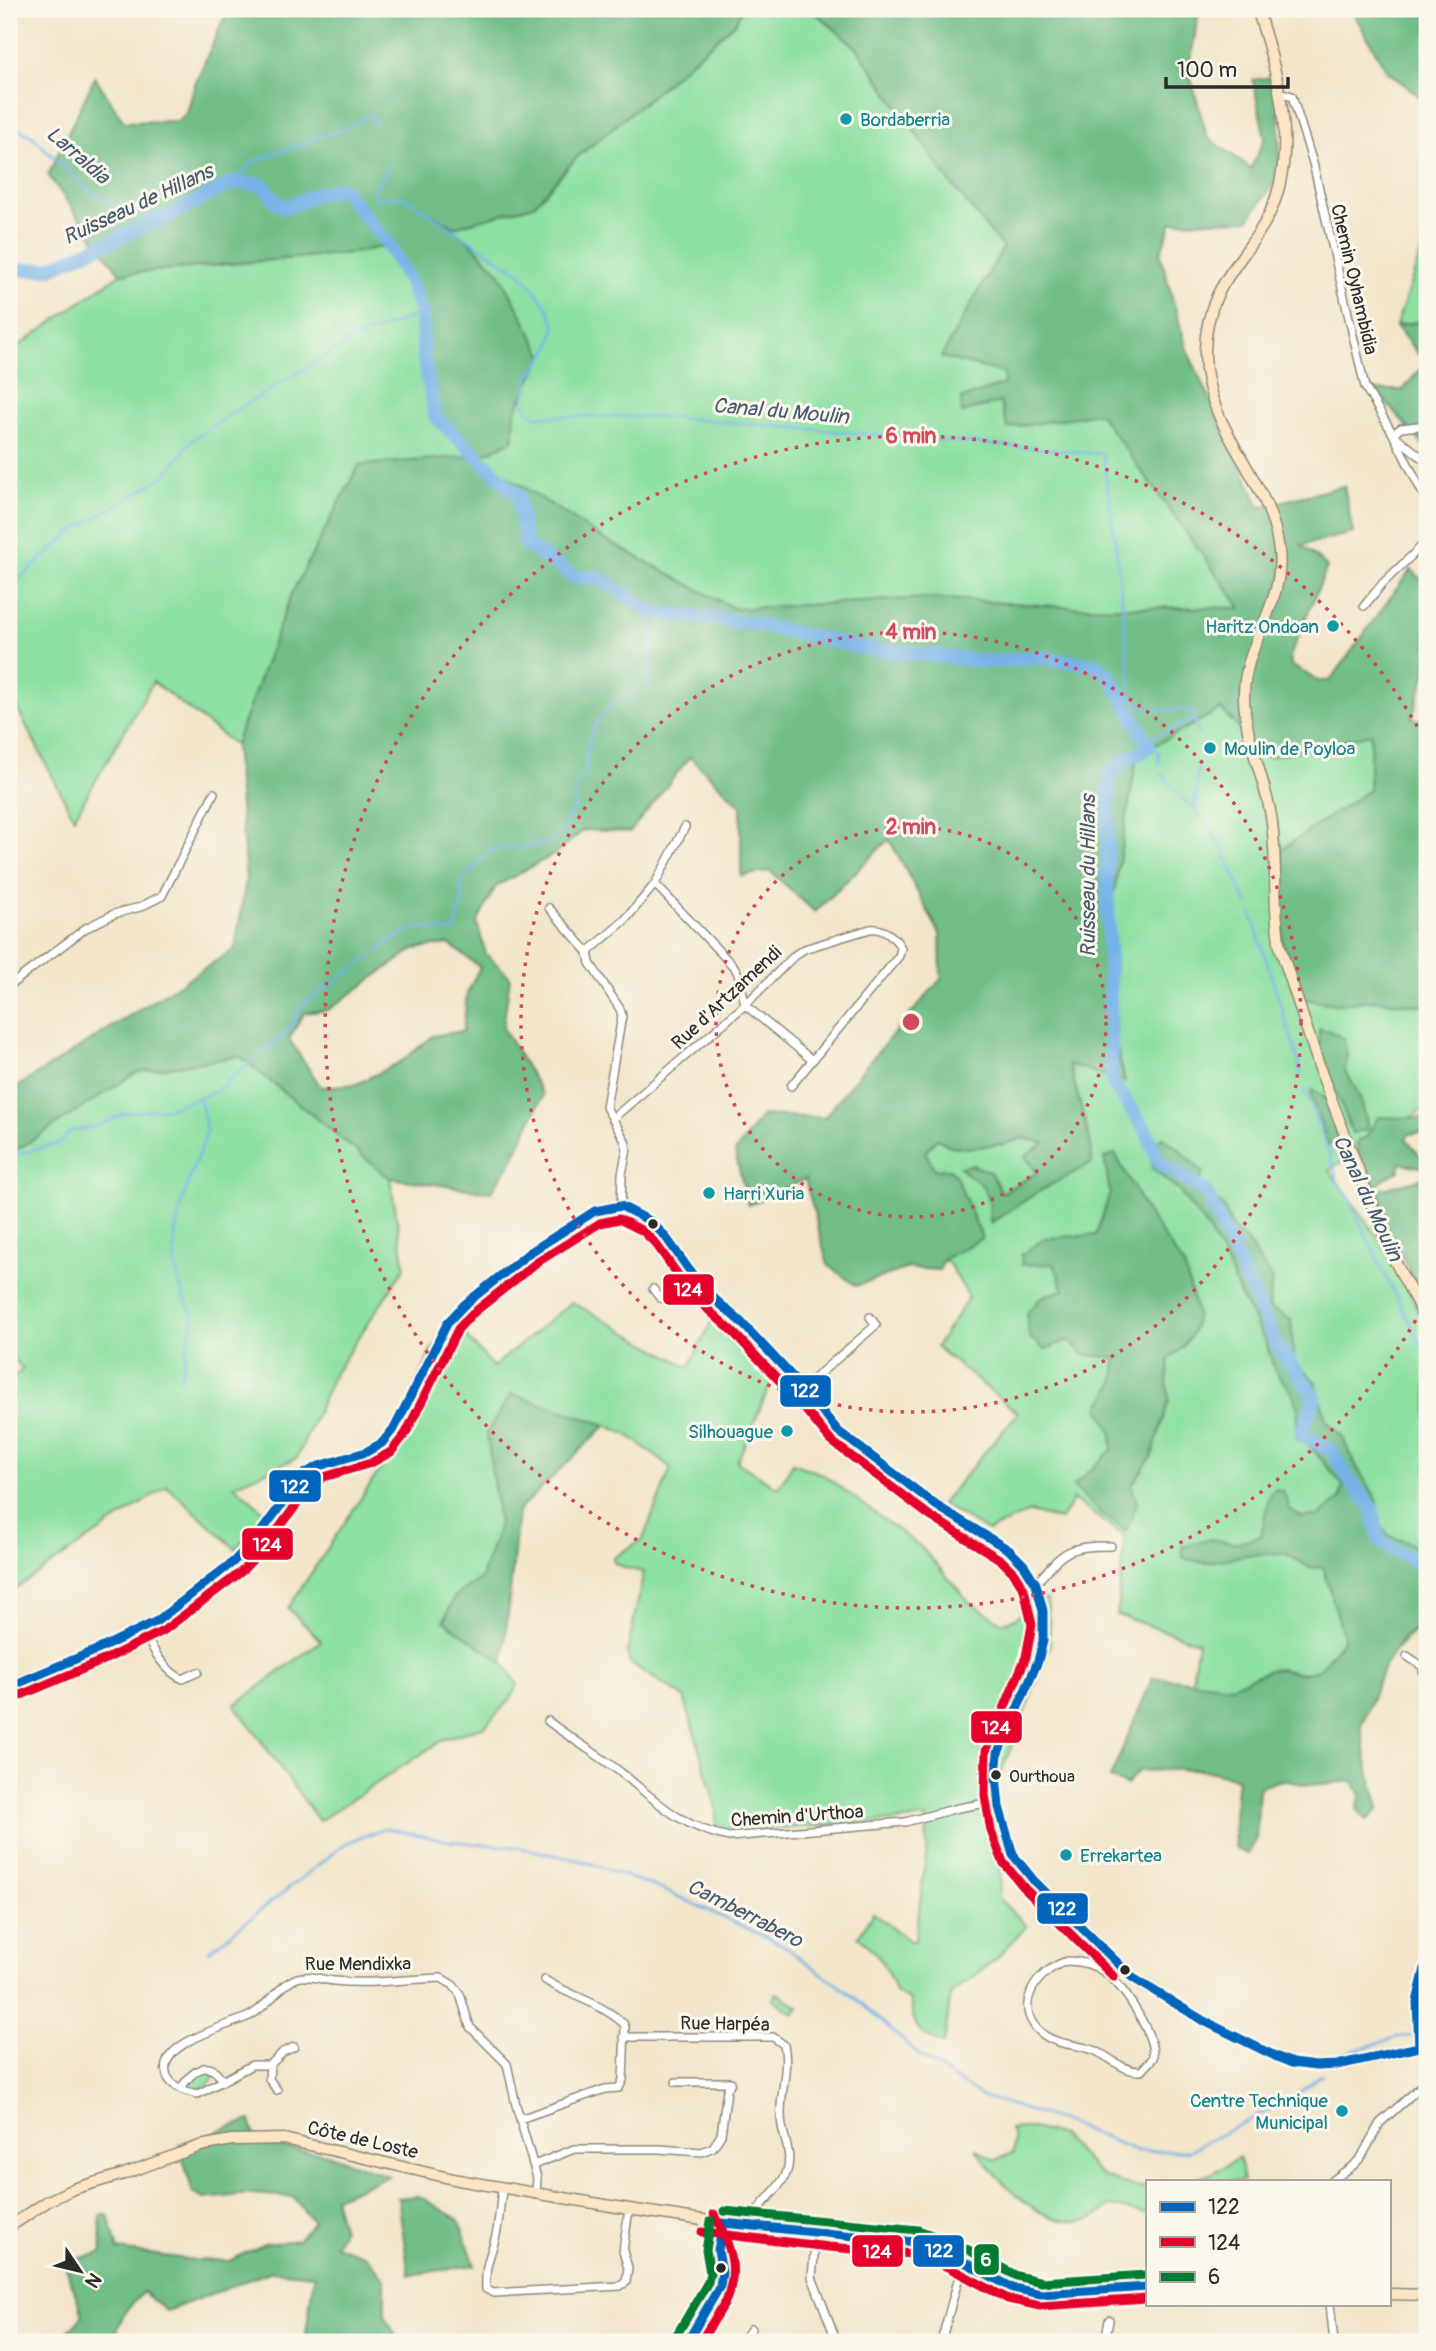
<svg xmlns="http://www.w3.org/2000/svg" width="1436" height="2351" font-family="Pangolin,sans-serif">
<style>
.green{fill:#8ce0a2;stroke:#5c8666;stroke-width:2}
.forest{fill:#71be88;stroke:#4e745a;stroke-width:2;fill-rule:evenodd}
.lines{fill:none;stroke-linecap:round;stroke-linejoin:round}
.stream{stroke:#76b2e8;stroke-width:2.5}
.river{stroke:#76b2e8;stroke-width:14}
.street-casing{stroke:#8e887a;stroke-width:10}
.secondary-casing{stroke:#8e887a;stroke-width:13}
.street{stroke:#fff;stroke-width:7}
.secondary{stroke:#fce5c4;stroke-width:10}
.bus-1-casing{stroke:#fbf7ec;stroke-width:14}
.bus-2-casing{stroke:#fbf7ec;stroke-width:14}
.bus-3-casing{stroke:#fbf7ec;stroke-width:14}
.bus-1{stroke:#0065bd;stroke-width:9}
.bus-2{stroke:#e4002b;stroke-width:9}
.bus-3{stroke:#007c32;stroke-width:9}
.ring{fill:none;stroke:#d1495b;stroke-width:3.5;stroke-dasharray:3.5 7}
.culture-dot{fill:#0f9aa8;stroke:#fbf7ec;stroke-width:2.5}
.bus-dot{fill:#2b2b2b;stroke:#fbf7ec;stroke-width:2.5}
.labels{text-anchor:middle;stroke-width:6;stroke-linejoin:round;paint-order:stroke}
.bus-label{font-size:17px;fill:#2b2b2b;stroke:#fbf7ec;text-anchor:start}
.culture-label{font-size:19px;fill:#0d838f;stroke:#fbf7ec;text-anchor:start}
.street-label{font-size:19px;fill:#2b2b2b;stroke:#fbf7ec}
.water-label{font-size:21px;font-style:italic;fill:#455a6d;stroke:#fbf7ec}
.centre{fill:#d1495b;stroke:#fbf7ec;stroke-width:3.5}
.ring-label{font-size:21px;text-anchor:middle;font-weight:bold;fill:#d1495b;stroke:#fbf7ec;stroke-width:6;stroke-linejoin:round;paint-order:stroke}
.line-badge{stroke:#fbf7ec;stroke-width:2.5}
.badge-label{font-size:19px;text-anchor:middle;font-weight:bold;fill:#fff}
</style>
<rect width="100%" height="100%" fill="#fbf7ec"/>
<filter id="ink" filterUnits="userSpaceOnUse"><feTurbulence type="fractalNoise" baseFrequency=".0143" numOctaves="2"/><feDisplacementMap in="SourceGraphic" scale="14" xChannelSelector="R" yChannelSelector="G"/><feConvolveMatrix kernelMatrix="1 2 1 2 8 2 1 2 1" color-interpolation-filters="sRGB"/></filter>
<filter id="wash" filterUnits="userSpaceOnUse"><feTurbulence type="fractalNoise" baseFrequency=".00686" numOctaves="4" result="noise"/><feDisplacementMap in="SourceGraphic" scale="28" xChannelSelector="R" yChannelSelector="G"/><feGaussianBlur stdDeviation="1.57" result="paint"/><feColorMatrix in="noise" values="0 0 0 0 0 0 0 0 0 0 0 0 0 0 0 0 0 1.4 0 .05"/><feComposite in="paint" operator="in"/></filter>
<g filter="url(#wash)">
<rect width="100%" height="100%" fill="#f2e5ca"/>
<!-- green -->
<path class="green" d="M742 9H811L857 48 950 182 1003 248 942 356 1004 373V384L962 399 1000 402 1009 428 1099 412 1242 608 1070 607 929 598 735 609 605 540 359 465 291 595 235 745 153 682 74 818 16 706 9 697V353L120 274 360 252 361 199 534 205 576 158 656 92 735 23Z
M1427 237V320L1396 326 1426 238Z
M1221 709 1267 758 1371 734 1369 790 1335 1004 1376 1000 1427 1006V1107L1329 1170 1400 1268 1427 1332V1623L1424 1622 1375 1669 1351 1731 1191 1687 1198 1642 1117 1615 1125 1537 1073 1499 1061 1520 1030 1512 988 1531 941 1504 1018 1413 936 1347 969 1297 948 1262 944 1260 950 1169 935 1170 925 1152 937 1139 950 1146 1004 1144 1023 1138 1045 1143 1037 1173 1001 1193 990 1172H963C992 1187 989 1195 991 1223L1036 1193 1091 1145 1069 1063 1125 1081 1109 1016 1107 934 1137 755Z
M240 1056 390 1178 405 1267 333 1376 297 1458 234 1485 266 1513 236 1549 167 1486 9 1593V1381L23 1369 9 1354V1153L23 1146 137 1072Z
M572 1302 689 1367 718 1308 775 1374 737 1462 778 1488 793 1463 822 1474 922 1548 969 1602 1003 1623C1026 1617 1023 1603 1047 1599L1050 1626V1646L992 1796 1003 1846 999 1899 1027 1926 996 1959 951 1994 944 2044C917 2035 915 2028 910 2001L895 1992C888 1968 878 1953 858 1937L873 1913 910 1941H915L927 1848 926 1818C878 1823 829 1825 780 1828 759 1830 737 1837 716 1831V1807L684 1697 630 1663 627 1653 644 1572 625 1568 613 1562V1558L643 1539 671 1468 628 1435 606 1425 512 1395 487 1433 499 1525 481 1578 455 1596 444 1620 503 1663 518 1684 510 1700 485 1726 444 1739 319 1821 235 1705 321 1641 288 1608 401 1438 399 1431 431 1351 454 1322 493 1367Z
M777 1993 799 2007 794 2014 773 2000Z
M203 2071H210L215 2074C211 2086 199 2091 188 2088L191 2080Z
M1031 2128 1061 2135 1103 2177 1139 2188 1147 2187V2214L1111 2206C1104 2210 1096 2218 1088 2220 1042 2231 999 2181 975 2148L995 2160 1013 2153 1014 2139 1010 2129Z
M1239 2158 1243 2181H1189L1209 2175Z"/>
<!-- forest -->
<path class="forest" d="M228 9H742L735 23 656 92 576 158 534 205 454 227 431 214 465 237 499 272 543 355 515 412 513 440 478 457 605 540 735 609 929 598 1070 607 1241 608 1099 413 1008 428 1000 402 962 413 961 399 1004 384V373L941 357 1003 248 950 182 857 48 811 9H1117L1133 14 1136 9H1199L1189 71 1207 137 1251 168 1265 138 1253 80 1278 76 1280 175 1248 220 1172 222 1160 254 1187 350 1260 507 1344 486 1353 533 1302 545 1327 567 1290 656 1291 665 1319 681H1330L1411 569 1427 585V669L1412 718 1427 721V1006L1376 1000 1335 1004 1303 999 1282 941V849L1369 790 1371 734 1267 758 1221 709 1137 755 1107 934 1109 1016 1125 1082 1069 1064 1091 1145 1092 1163 1036 1193 990 1223C990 1205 991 1188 973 1178 967 1174 964 1173 960 1167L972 1165 990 1172 1002 1193 1037 1173 1025 1156 1044 1143 1023 1138 1005 1144 968 1148 950 1146 937 1139 925 1152 935 1170 950 1169 956 1176 982 1238 944 1259 939 1270 908 1268 856 1286 828 1265 805 1179 748 1205 735 1152 763 1115 824 1118 864 1068 941 979 940 934 889 839 815 912 770 871 741 876V806L690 757 630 832 584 830 555 854 496 886 477 923 486 954 510 977 503 1028 543 1095 512 1161 491 1192 390 1178 239 1056 137 1072 23 1146 9 1153V1092L235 949 246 878 235 745 291 595 359 465 476 456 435 416 423 355 422 313 409 281 383 246 360 252 120 274 48 175 95 77 124 122 177 121 187 113 195 84ZM449 944 480 967 467 994 463 1031 433 1036 402 1061 357 1084 321 1087 289 1039 304 1013 328 1010 414 949Z
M1351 9H1427V102L1387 71Z
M1427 320V449L1375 390H1403L1425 363 1396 326Z
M1319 1029 1330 1031 1344 1039 1347 1055 1345 1072C1359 1090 1364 1108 1368 1129L1352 1133 1319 1046Z
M1311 1090C1333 1096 1338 1121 1337 1141L1329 1146 1311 1097Z
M1378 1117 1422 1118 1427 1123V1132L1409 1134 1406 1139 1421 1157 1425 1168 1400 1163 1399 1171 1384 1178 1377 1186 1371 1184 1358 1159 1357 1142 1366 1137Z
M1163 1137 1179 1149 1203 1173 1199 1182 1224 1208 1233 1229 1246 1240 1272 1279 1269 1307 1291 1320 1294 1361 1315 1381 1326 1420 1342 1436 1355 1464 1378 1501V1521L1389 1536 1410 1543 1427 1557V1622L1403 1637 1384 1667 1361 1726 1367 1762 1379 1809 1367 1820 1357 1809 1361 1795 1353 1781 1309 1785 1281 1780 1259 1787 1256 1840 1248 1854 1235 1849 1234 1815 1238 1778 1199 1769 1138 1771 1126 1785 1110 1778 1153 1677 1231 1686 1269 1670 1280 1669 1302 1674 1318 1670 1343 1640 1341 1627 1323 1567 1310 1568 1285 1553 1247 1555 1205 1563 1183 1558 1182 1547 1210 1539 1234 1543 1261 1536 1269 1497 1275 1489 1283 1491 1290 1509 1302 1517 1318 1516 1340 1499 1343 1485 1310 1446 1296 1439 1298 1410 1292 1392 1275 1371 1265 1341 1239 1293 1227 1263 1205 1225 1178 1190 1153 1169 1148 1148Z
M1115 1154 1147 1212 1185 1268 1197 1315 1192 1334 1181 1349 1169 1359 1167 1381 1169 1401 1152 1456 1132 1485 1137 1504 1126 1531 1103 1515 1073 1486 1112 1450V1433L1099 1407 1114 1383 1116 1360 1109 1357 1084 1355 1069 1340 1045 1349 1029 1337 1027 1313 1043 1296 1064 1290 1054 1264 1022 1265 1021 1255 1045 1238 1096 1235 1110 1193 1104 1158Z
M1427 1177V1305L1387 1228 1379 1190Z
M511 1394 606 1425 518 1511 503 1663 444 1621 455 1596 481 1578 499 1525 487 1433Z
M250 2120 257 2144 327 2154 388 2176 334 2198 343 2231 335 2245 366 2256 385 2279V2315L399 2342H305L314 2275 272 2271 166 2311 143 2292 124 2313 113 2342H59L83 2315 64 2262 102 2253 100 2215H108L118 2250 195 2260 229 2261 264 2244 298 2240 313 2222 293 2197 250 2194 204 2199 193 2193 179 2145Z
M419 2196 459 2220 475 2265 409 2275 398 2198Z"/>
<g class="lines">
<!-- stream -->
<path class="stream" d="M9 123 33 137 86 189 133 215 168 216
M390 167 374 189 376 199 404 197 520 273 533 288 548 308 555 326 551 345 530 377 523 402 529 412 537 416 668 417 1103 454 1116 547 1132 696C1151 720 1169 704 1193 712L1198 734
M233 182 254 161 344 129 370 115 376 124
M9 588 73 531 165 476 190 442 232 413 351 340 422 313
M1146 741 1196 718
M1149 746 1159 751V763
M1198 767 1195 808 1221 845 1248 906
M1162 774 1185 801 1195 808
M1251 913 1298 1059 1301 1078
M1304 1089 1327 1146 1338 1182 1353 1203 1354 1210 1380 1265 1427 1356
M9 1156 60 1143 70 1132 97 1126 125 1113 169 1108 215 1092 288 1031 301 1006 404 932 422 927 454 932 462 908 461 880 494 849 544 845 558 835 575 808 574 786 586 773C586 719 605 707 650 683L652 612
M180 1380 194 1316C161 1263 175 1221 194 1166 197 1155 206 1141 206 1130 205 1119 202 1108 200 1098
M1414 1539 1427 1527
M209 1951 346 1843 385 1828 448 1841 517 1847 587 1862 666 1891 781 1944 853 1996 924 2059 981 2096 1063 2121 1137 2151H1188L1294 2097 1322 2074
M1424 2035H1427
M1332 2061 1339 2055 1398 2037 1412 2036"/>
<!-- river -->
<path class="river" d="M281 206 287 207 316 194 342 188 387 243 409 281 422 313 423 355 435 416 518 495 525 544 576 578 598 577 652 612 751 623 863 648 992 662 1035 657 1097 665 1112 679 1149 746 1141 753 1130 757 1110 772 1107 863 1112 1082 1146 1130 1158 1162 1206 1192 1276 1344 1315 1397 1301 1434 1332 1451 1350 1481 1372 1508 1380 1542 1425 1567 1427 1570
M9 270 48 269 168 216 233 182 263 185 277 203"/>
</g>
</g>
<g filter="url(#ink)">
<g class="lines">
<defs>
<path id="street" d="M1279 92 1292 96 1313 163 1365 387 1393 434 1427 462
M1427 425 1401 428 1393 434 1427 502
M1364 606 1383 583 1427 541
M655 884 735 968 740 978 745 1005 812 1060
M549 908 588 952
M9 986 86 928 114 914 140 907 162 896 214 793
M612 1119 745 1005 795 955 804 949 870 929C883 927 896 938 901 948L899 956 791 1086
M621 1206 622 1174 627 1149 625 1141 606 1107 622 1016 620 1009 590 963 588 952 625 920 655 884 685 827
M653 1289 660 1298 672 1301 714 1299
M803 1388 876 1325 870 1317
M1036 1584C1063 1551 1067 1546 1111 1546
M142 1629C151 1646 164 1672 183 1679L198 1672
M1407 1656 1422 1666 1427 1689
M9 1687 99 1649 157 1621 233 1562 258 1536 304 1474 319 1466 366 1452 382 1443 395 1427 448 1322 464 1305 529 1253 595 1211 621 1206 650 1221 665 1236 702 1288 742 1323 803 1388 838 1431 854 1445 937 1506 1009 1550 1024 1565 1036 1584 1043 1611V1641L1038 1661 998 1753 996 1776 999 1807 1008 1841 1013 1855 1035 1882 1133 1978 1204 2021 1275 2056 1292 2063 1316 2066 1337 2065 1398 2050 1427 2047
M548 1721C571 1739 596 1753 619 1771 657 1801 679 1827 729 1837L905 1822 958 1808 998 1801
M1067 1961C1080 1961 1093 1964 1104 1972 1124 1986 1155 2034 1153 2058L1141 2071C1124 2072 1111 2058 1096 2051 1080 2044 1059 2046 1044 2035 1010 2010 1035 1971 1067 1961Z
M624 2037H773L784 2045C790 2071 777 2100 782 2126 785 2142 793 2157 786 2174 777 2194 755 2205 750 2227
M294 2047 283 2052 270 2065H252L198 2094C187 2092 172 2087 167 2076 154 2042 232 2026 251 2015 267 2006 281 1984 297 1978 309 1974 322 1980 334 1981 369 1985 406 1979 441 1978L453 1985 460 1994 470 2027 507 2064 516 2105 537 2178 536 2193
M1419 2047 1417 2002 1427 1960
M270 2065 269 2079 277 2090
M181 2088C193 2070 209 2057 223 2081
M520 2119 605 2089 619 2088 623 2080 625 2027 623 2023C601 2003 570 1996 545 1980
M534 2165 574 2149H659L702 2152 713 2147 721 2135 727 2090 731 2082H676
M1332 2181 1355 2164 1362 2156 1380 2123 1427 2081
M503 2187C499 2204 500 2222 495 2239 489 2261 485 2263 486 2289L493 2293 620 2286 626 2282 628 2268 623 2251 629 2209
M816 2234 812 2277 837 2342
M718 2250 723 2223
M1330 2304 1334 2342
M687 2342C701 2309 731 2290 718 2250 715 2240 708 2230 703 2220
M742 2342 751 2329
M941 2342 963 2262
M1105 2342 1109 2320"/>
<path id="secondary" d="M1257 9C1279 75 1302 159 1264 224 1236 270 1206 291 1205 351 1204 432 1271 476 1279 551 1285 603 1245 642 1244 693 1243 735 1264 775 1271 816 1278 859 1272 904 1280 947L1322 1075 1390 1252 1427 1322
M9 2227 48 2201 73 2189 124 2174 200 2146 232 2140 284 2139 458 2180 629 2209 750 2227 915 2242 953 2256 1013 2288 1041 2294 1147 2287
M1389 2294 1427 2295"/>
</defs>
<!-- street casing -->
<use href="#street" class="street-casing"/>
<!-- secondary casing -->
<use href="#secondary" class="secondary-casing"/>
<!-- street -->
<use href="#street" class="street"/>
<!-- secondary -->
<use href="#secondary" class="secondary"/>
<defs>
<path id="bus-1" d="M9 1687 99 1649 157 1621 233 1562 258 1536 304 1474 319 1466 366 1452 382 1443 395 1427 448 1322 464 1305 529 1253 595 1211 621 1206 650 1221 665 1236 702 1288 742 1323 803 1388 838 1431 937 1506 1009 1550 1024 1565 1036 1584 1043 1611V1641L1038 1661 998 1753 996 1776 999 1807 1013 1855 1035 1882 1133 1978 1204 2021 1275 2056 1292 2063 1316 2066 1337 2065 1419 2047
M1419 2047 1417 2002 1427 1960
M723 2223 915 2242 953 2256 1013 2288 1041 2294 1147 2287
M687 2342 720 2286 722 2273 718 2250 723 2223"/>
<path id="bus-2" d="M14 1698 104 1660 163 1631 241 1572 268 1543 312 1484 324 1477 371 1463 391 1452 406 1433 458 1329 472 1314 536 1263 600 1223 619 1219 643 1231 656 1244 693 1296 733 1332 794 1396 830 1440 930 1516 1001 1560 1014 1573 1024 1589 1032 1625 1026 1657 986 1751 985 1795 991 1831 1003 1862 1026 1890 1114 1977
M702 2232 829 2247 912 2254 948 2267 1008 2299 1040 2306 1147 2299
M701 2342C707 2329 717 2317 724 2304 741 2271 730 2244 714 2214"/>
<path id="bus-3" d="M724 2211 918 2230 959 2245 1017 2276 1042 2282 1146 2275
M676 2336 708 2282 710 2273 706 2250 711 2221"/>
</defs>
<!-- bus-1 casing -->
<use href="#bus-1" class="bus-1-casing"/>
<!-- bus-2 casing -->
<use href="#bus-2" class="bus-2-casing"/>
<!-- bus-3 casing -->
<use href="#bus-3" class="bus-3-casing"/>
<!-- bus-1 -->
<use href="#bus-1" class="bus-1"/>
<!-- bus-2 -->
<use href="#bus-2" class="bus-2"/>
<!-- bus-3 -->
<use href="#bus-3" class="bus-3"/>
</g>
</g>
<!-- distance rings -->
<g class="ring">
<circle cx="911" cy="1022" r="195"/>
<circle cx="911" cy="1022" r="390"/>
<path d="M1426 1302A586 586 0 1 1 1426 742"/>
</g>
<!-- markers -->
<g class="culture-dot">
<circle cx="846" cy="119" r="7"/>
<circle cx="1333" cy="626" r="7"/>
<circle cx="1210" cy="748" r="7"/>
<circle cx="709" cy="1193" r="7"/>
<circle cx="787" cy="1431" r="7"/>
<circle cx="1066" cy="1855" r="7"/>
<circle cx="1342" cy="2111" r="7"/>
</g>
<g class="bus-dot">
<circle cx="653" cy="1224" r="6"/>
<circle cx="996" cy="1775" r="6"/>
<circle cx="1125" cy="1970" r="6"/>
<circle cx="721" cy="2268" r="6"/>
</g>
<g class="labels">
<!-- bus labels -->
<g class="bus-label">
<text x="1009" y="1782">Ourthoua</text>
</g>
<!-- culture labels -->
<g class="culture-label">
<text x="860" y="126">Bordaberria</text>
<text x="1319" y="633" text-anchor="end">Haritz Ondoan</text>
<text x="1224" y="755">Moulin de Poyloa</text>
<text x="723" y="1200">Harri Xuria</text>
<text x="773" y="1438" text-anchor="end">Silhouague</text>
<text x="1080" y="1862">Errekartea</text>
<text x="1328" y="2107" text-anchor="end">Centre Technique<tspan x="1328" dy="22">Municipal</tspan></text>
</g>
<!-- street labels -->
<g class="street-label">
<text transform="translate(1355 279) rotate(77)" y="7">Chemin Oyhambidia</text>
<text transform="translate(726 997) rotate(-43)" y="7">Rue d'Artzamendi</text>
<text transform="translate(797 1815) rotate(-4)" y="7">Chemin d'Urthoa</text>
<text x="358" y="1970">Rue Mendixka</text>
<text transform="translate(725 2023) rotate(1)" y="7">Rue Harpéa</text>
<text transform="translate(363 2139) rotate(13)" y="7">Côte de Loste</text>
</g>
<!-- water labels -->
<g class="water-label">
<text transform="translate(78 155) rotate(41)" y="7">Larraldia</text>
<text transform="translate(138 204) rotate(-25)" y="7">Ruisseau de Hillans</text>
<text transform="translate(781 411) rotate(5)" y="7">Canal du Moulin</text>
<text transform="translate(1088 876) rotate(-90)" y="7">Ruisseau du Hillans</text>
<text transform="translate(1368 1198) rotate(65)" y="7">Canal du Moulin</text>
<text transform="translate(745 1913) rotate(27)" y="7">Camberrabero</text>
</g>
</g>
<circle cx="911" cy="1022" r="10" class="centre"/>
<g class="ring-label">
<text x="911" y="443">6 min</text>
<text x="911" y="639">4 min</text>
<text x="911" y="834">2 min</text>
</g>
<g class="line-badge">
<rect x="662" y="1273" width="53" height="33" rx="7" fill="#e4002b"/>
<rect x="779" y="1374" width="53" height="34" rx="7" fill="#0065bd"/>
<rect x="268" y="1469" width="54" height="34" rx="7" fill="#0065bd"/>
<rect x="241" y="1527" width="53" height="34" rx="7" fill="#e4002b"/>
<rect x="970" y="1710" width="53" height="34" rx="7" fill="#e4002b"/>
<rect x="1036" y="1892" width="53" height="33" rx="7" fill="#0065bd"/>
<rect x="912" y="2234" width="53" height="34" rx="7" fill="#0065bd"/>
<rect x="851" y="2234" width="53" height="34" rx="7" fill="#e4002b"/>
<rect x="973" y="2243" width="27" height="33" rx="7" fill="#007c32"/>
</g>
<g class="badge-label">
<text x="688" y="1296">124</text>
<text x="805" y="1397">122</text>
<text x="295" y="1493">122</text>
<text x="267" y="1551">124</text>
<text x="996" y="1734">124</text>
<text x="1062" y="1915">122</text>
<text x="939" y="2257">122</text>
<text x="877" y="2258">124</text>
<text x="986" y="2266">6</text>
</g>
<!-- margin -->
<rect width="1436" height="2351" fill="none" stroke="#fbf7ec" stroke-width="35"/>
<!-- legend -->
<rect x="1146" y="2180" width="245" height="126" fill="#fbf7ec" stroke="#a8a59f" stroke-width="2"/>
<rect x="1160" y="2202" width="35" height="10" fill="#0065bd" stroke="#a8a59f" stroke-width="2"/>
<text x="1208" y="2214" font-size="21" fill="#2b2b2b">122</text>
<rect x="1160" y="2237" width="35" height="10" fill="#e4002b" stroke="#a8a59f" stroke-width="2"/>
<text x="1208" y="2250" font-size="21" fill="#2b2b2b">124</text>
<rect x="1160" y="2272" width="35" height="10" fill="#007c32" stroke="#a8a59f" stroke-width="2"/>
<text x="1208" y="2284" font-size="21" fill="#2b2b2b">6</text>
<!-- north arrow -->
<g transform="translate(80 2271) rotate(125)" stroke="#fbf7ec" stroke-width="5" paint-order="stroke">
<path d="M0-5L12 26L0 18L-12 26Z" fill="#2b2b2b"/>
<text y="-10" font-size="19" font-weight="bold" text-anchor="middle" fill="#2b2b2b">N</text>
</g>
<!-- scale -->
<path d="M1166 77v10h122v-10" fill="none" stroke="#2b2b2b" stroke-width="3.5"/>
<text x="1177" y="77" font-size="21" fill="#2b2b2b" stroke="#fbf7ec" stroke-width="5" paint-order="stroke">100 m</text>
</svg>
